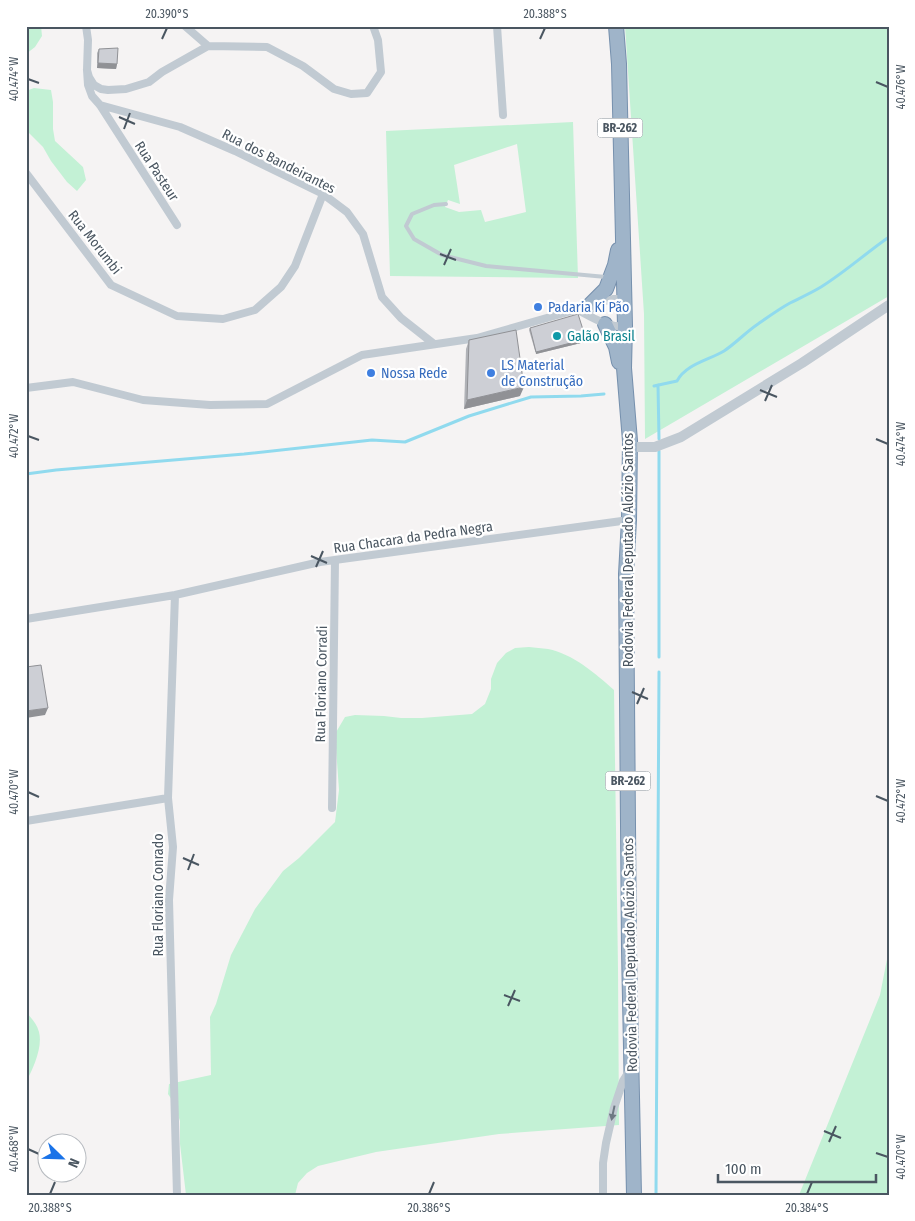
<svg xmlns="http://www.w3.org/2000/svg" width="915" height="1221" font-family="'Fira Sans Condensed',sans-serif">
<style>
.green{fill:#c3f1d5;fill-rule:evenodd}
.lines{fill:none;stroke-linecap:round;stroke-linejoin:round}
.stream{stroke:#90daee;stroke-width:3}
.trunk-casing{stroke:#7690ad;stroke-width:16}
.service{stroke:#c1cad2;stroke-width:4}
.minor{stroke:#c1cad2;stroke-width:8}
.tertiary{stroke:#c1cad2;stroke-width:10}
.trunk{stroke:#9fb4c9;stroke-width:14}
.wall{fill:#b0b2b7}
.shaded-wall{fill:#909195}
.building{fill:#cdcfd5;stroke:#909195}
.oneway{fill:#6e7983}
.ticks{fill:none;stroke:#4a5661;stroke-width:2}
.shop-dot{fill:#3f7fe0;stroke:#fff;stroke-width:2}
.culture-dot{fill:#0f9aa8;stroke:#fff;stroke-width:2}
.labels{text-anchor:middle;stroke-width:4.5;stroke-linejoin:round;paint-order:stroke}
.shield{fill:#fff;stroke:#808990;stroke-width:1}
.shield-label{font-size:12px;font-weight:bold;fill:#4a5661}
.street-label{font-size:14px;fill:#4a5661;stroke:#fff}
.shop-label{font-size:14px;fill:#366cbe;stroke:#fff;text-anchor:start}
.culture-label{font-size:14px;fill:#0d838f;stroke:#fff;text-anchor:start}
.neatline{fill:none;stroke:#4a5661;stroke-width:2}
.ticks-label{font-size:12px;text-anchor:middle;fill:#4a5661}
</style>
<rect width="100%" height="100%" fill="#f5f3f3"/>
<!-- green -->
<path class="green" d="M26 26H41L42 36 35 47 26 54Z
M625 26H889V296L645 439 644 314Z
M34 88 51 90 53 102V129L55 141 83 167 86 180 77 191 67 182 51 161 43 147 26 130V91Z
M573 122 578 278 390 276 386 131ZM517 144 526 212 485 222 481 210 459 212 445 207 448 200 460 204 454 165Z
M529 647C535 648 542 648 548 649 573 654 595 673 614 690L618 969 619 1125 499 1134 376 1152 318 1166 307 1173 298 1183 295 1195H186L180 1144V1121L174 1103 168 1094 169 1084 211 1075 210 1017 216 1004 231 955 255 909 283 871 299 858 335 822 339 790 335 734 345 717 355 715 384 716 401 718H422L472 714 485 704 491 689V679L497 663 506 653 515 648Z
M889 949V1195H799L880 995Z
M26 1012C32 1019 37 1024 39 1032 43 1047 33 1069 26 1082Z"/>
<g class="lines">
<!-- stream -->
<path class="stream" d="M658 385 659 439
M654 386 677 381C686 364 709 360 724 351 736 343 746 332 758 324 768 317 779 309 790 303 800 298 811 293 821 287 845 272 866 253 889 237
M659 451V657
M26 474 56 470 244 454 372 440 405 442 469 416 531 397 581 396 604 394
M656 1195 659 672"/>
<defs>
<path id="trunk" d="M616 26 619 64 625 326 624 368 630 441 629 520 626 574 629 950 634 1195
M590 305 606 289 615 265 618 250
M605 324 616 347 619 362"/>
</defs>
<!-- trunk casing -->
<use href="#trunk" class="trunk-casing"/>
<!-- service -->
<path class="service" d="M446 204 434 205 412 214 406 226 414 239 442 255 486 266 606 277"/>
<!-- minor -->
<path class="minor" d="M86 26 88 40 87 70 88 85 92 96 100 105 177 225
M185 26 208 46
M497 26 503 115
M87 70 89 77 94 85 101 89 108 90 126 89 149 82 162 72 208 46 267 47 303 66 334 89 351 94 367 93 381 72 378 40 373 26
M100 105 180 127 235 151 323 194 347 212 363 234 382 297 401 318 434 344
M26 173 111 285 177 316 223 319 255 310 281 287 295 266 323 194
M578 310C593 318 608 328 627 326
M26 388 73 382 143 400 210 405 267 404 362 355 477 338 613 299H627
M175 595 168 798 173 847 169 900 177 1195
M26 619 175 595 320 562 629 520
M332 808 335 560
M26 821 168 798
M603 1195V1163L606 1143 614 1108 623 1081 630 1070"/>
<!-- tertiary -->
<path class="tertiary" d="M630 447H655L681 437 802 363 889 305"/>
<!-- trunk -->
<use href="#trunk" class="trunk"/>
</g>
<!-- wall -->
<path class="wall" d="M99 49 117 64 116 69 97 68V53Z
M530 328 586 339 585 342 536 354 529 330Z
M469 340 520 396 464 409 466 349Z"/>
<!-- shaded-wall -->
<path class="shaded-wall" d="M98 63 117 64 116 69 97 68Z
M586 339 585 342 536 354V352Z
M524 387 520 396 464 409 467 400Z
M48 708 45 715 26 718V711Z"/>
<!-- building -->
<path class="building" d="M118 48 117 64 98 63 99 49Z
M578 314 586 339 536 352 530 328Z
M516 330 524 387 467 400 469 340Z
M41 665 48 708 26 711V667Z"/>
<!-- one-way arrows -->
<defs><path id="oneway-solid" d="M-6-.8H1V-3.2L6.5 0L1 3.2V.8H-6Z" transform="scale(1.25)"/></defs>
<use class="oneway" href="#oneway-solid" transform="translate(613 1113) rotate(102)"/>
<!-- ticks -->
<path class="ticks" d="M162 39 167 28M540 39 545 28M28 79 39 83M876 82 888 87M119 117 135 124M124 129 130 113M440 254 456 260M444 265 451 249M760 390 777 397M765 401 772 385M28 436 39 440M876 439 888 444M311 556 327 563M316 567 323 551M632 692 648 699M637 704 644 688M28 792 39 797M876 796 888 801M183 858 199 865M188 870 194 854M504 995 520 1001M508 1006 515 990M824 1131 841 1138M829 1142 836 1126M28 1149 39 1154M876 1153 888 1157M50 1194 55 1182M429 1194 434 1182M807 1194 812 1182"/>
<!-- markers -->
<g class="shop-dot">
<circle cx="538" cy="307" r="5"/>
<circle cx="371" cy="373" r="5"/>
<circle cx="491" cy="373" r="5"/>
</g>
<circle class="culture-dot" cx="557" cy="336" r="5"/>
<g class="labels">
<!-- shield labels -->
<g class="shield">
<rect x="597.5" y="118.5" width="45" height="19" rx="4"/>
<rect x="605.5" y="771.5" width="45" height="19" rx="4"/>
</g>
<g class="shield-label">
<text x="620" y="132">BR-262</text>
<text x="628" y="785">BR-262</text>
</g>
<!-- street labels -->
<g class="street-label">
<text transform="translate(279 161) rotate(27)" y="5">Rua dos Bandeirantes</text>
<text transform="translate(157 171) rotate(57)" y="5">Rua Pasteur</text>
<text transform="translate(95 242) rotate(52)" y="5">Rua Morumbi</text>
<text transform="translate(413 537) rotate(-8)" y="5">Rua Chacara da Pedra Negra</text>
<text transform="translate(628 550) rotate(-90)" y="5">Rodovia Federal Deputado Aloízio Santos</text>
<text transform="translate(321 684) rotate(-89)" y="5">Rua Floriano Corradi</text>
<text transform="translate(158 895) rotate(-90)" y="5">Rua Floriano Conrado</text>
<text transform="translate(630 955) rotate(-91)" y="5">Rodovia Federal Deputado Aloízio Santos</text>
</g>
<!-- shop labels -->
<g class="shop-label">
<text x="548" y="312">Padaria Ki Pão</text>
<text x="501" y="370">LS Material<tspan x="501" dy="16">de Construção</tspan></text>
<text x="381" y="378">Nossa Rede</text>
</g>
<!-- culture labels -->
<g class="culture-label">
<text x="567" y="341">Galão Brasil</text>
</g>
</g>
<!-- border -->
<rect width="915" height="1221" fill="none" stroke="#ffffff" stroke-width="55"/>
<!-- north arrow -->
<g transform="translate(62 1158) rotate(113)"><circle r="24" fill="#ffffff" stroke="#b7bbc0"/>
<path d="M0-4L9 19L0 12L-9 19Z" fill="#1a73e8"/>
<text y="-8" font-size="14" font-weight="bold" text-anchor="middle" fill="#4a5661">N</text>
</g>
<!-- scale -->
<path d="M718 1174v8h158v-8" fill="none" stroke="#4a5661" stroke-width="2.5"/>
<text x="725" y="1174" font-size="15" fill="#4a5661" stroke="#ffffff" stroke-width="4" paint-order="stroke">100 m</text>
<rect x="28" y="28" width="860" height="1166" class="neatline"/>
<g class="ticks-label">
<text x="167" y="18">20.390°S</text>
<text x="545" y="18">20.388°S</text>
<text transform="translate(14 79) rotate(-90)" y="4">40.474°W</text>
<text transform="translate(901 87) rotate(-90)" y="4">40.476°W</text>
<text transform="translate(14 436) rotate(-90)" y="4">40.472°W</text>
<text transform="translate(901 444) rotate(-90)" y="4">40.474°W</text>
<text transform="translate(14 792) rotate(-90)" y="4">40.470°W</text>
<text transform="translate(901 801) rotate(-90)" y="4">40.472°W</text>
<text transform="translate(14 1149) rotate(-90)" y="4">40.468°W</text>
<text transform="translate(901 1157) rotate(-90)" y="4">40.470°W</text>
<text x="50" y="1212">20.388°S</text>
<text x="429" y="1212">20.386°S</text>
<text x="807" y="1212">20.384°S</text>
</g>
</svg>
